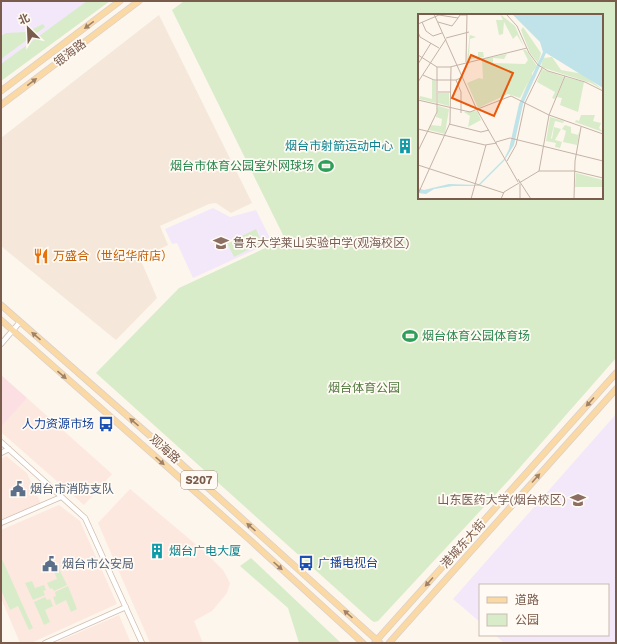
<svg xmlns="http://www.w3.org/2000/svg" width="617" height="644" font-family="'Work Sans','Noto Sans SC',sans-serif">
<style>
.residential{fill:#f5e8da}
.commercial{fill:#fde8e0}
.education{fill:#f3e8fa}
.medical{fill:#fbdfe3}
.green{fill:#d8ecc9;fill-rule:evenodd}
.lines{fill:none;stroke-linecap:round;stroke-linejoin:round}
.minor-casing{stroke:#d1beb0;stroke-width:6}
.major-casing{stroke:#dad1cd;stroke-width:7}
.minor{stroke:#fff;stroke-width:4.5}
.major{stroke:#fbd9a5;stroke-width:5.5}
.oneway{fill:#a18267}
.labels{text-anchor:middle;stroke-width:3.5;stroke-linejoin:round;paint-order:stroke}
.shield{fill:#fffaf3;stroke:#a28b7f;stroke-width:1}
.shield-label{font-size:11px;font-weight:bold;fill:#7a5c4d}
.street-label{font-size:12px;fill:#7a5c4d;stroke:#fffaf3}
.culture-label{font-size:12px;fill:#0d838f;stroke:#fffaf3;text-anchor:end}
.leisure-label{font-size:12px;fill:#27864d;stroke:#fffaf3;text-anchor:end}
.education-label{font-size:12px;fill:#785e54;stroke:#fffaf3;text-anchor:start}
.food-label{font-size:12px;fill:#c56008;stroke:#fffaf3;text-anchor:start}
.park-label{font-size:12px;fill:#537a41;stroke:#fffaf3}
.transit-label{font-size:12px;fill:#164399;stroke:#fffaf3;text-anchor:end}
.service-label{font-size:12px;fill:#4e5e75;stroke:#fffaf3;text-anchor:start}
.inset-road{fill:none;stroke:#c5b3a7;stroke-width:1}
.view{fill:#e8590c;fill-opacity:0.15;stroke:#e8590c;stroke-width:2}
.inset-edge{fill:none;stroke:#7a5c4d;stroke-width:2}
</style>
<rect width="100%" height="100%" fill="#fdf6ec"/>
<!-- residential -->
<path class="residential" d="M159 15 252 203 231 213 216 203 209 204 160 226 168 245 143 258 142 263 157 298 116 340 1 246V138Z"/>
<!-- commercial -->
<path class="commercial" d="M27 398 112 474 84 505 1 432V427Z
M6 456 27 473 41 504 1 521V459Z
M130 489 206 553 223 570 230 583 227 593 212 611 194 621 203 643H150L98 523Z
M59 505 80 521 117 604 31 643H20L1 598V530Z
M119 615 131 643H55Z"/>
<!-- education -->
<path class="education" d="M1 1H106L1 75Z
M213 208 230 217 256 210 272 242 193 278 177 243 172 244 165 229Z
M616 414V643H504L495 635H608V585H480V622L453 599Z"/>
<!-- medical -->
<path class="medical" d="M1 375 27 398 1 427Z"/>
<!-- green -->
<path class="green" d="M87 1H110L1 81V64Z
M184 1H616V358L508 481 378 621 374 622 371 620 96 373 179 288 285 239 172 10ZM419 15H602V198H419Z
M43 24 45 27 5 56 1 60V36L6 33 27 32Z
M256 229 262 243 234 257 227 243Z
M251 558 341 643H299L288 608 240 566Z
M2 559 33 628 29 630 18 606 10 610 1 590V560Z
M59 569 67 585 54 591 52 588 50 589 47 583 57 579 54 571Z
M32 581 35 588 44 585 46 590 43 591 45 595 33 600 25 583Z
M68 586 77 609 71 612 66 600 56 605 53 597 56 596 55 592Z
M45 597 47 600 50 599 53 606 45 610 50 622 44 625 34 602Z"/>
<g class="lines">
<defs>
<path id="minor" d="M1 344 20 322
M1 442 85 518 142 643
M1 453 9 449
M1 523 61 497
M45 643 126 607"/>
<path id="major" d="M1 91 120 1
M1 105 139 1
M1 305 156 441 380 643
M1 320 250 540 363 643
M375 642 616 373
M389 643 616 389"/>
</defs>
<!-- minor casing -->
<use href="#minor" class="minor-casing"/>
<!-- major casing -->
<use href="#major" class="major-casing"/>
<!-- minor -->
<use href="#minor" class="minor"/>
<!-- major -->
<use href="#major" class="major"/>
</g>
<!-- one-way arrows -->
<defs><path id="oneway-solid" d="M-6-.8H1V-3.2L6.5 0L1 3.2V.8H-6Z"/></defs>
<g class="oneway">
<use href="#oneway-solid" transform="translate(89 25) rotate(143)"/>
<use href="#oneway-solid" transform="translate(32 82) rotate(-37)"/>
<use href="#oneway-solid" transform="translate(36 336) rotate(-139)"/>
<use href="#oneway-solid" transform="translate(62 375) rotate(41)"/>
<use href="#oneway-solid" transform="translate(590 402) rotate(132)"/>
<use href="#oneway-solid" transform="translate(134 422) rotate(-139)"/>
<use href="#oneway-solid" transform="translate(160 461) rotate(42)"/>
<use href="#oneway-solid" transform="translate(536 478) rotate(-48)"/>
<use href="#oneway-solid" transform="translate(251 527) rotate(-138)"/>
<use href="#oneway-solid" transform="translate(278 566) rotate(42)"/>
<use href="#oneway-solid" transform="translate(429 582) rotate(132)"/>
<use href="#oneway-solid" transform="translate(348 614) rotate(-138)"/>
</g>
<!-- icons -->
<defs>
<symbol id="building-bare" viewBox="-9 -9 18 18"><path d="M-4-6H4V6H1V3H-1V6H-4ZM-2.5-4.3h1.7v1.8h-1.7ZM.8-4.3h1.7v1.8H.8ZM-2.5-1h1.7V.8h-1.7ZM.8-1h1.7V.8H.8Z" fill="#0f9aa8" stroke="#fffaf3" stroke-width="2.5" paint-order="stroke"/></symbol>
<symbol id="stadium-bare" viewBox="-9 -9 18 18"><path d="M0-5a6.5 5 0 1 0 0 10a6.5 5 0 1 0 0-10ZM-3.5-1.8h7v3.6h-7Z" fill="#2e9e5b" stroke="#fffaf3" stroke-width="2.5" paint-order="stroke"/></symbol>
<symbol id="school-bare" viewBox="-9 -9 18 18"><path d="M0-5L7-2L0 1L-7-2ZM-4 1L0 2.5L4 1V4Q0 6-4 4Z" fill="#8d6e63" stroke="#fffaf3" stroke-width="2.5" paint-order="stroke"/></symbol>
<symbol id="restaurant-bare" viewBox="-9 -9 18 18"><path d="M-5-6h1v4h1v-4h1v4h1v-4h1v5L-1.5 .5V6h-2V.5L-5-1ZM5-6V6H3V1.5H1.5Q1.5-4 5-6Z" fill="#e8710a" stroke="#fffaf3" stroke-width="2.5" paint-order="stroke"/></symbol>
<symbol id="bus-bare" viewBox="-9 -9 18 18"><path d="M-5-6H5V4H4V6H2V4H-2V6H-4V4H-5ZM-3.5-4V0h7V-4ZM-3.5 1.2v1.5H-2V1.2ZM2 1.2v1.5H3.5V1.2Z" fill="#1a4fb4" stroke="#fffaf3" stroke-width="2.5" paint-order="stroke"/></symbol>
<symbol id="civic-bare" viewBox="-9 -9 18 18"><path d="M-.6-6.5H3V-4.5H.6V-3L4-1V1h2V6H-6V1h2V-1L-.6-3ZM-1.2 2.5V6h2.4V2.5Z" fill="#5c6f8a" stroke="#fffaf3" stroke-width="2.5" paint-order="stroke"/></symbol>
<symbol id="university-bare" viewBox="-9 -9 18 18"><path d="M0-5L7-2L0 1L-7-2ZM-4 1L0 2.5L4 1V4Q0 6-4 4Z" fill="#8d6e63" stroke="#fffaf3" stroke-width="2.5" paint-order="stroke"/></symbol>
</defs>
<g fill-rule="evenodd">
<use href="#building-bare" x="394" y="135" width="22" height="22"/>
<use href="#stadium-bare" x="315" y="155" width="22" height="22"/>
<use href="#school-bare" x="210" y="232" width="22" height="22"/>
<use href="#restaurant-bare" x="30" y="245" width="22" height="22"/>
<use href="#stadium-bare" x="399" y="325" width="22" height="22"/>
<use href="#bus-bare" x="95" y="413" width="22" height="22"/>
<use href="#civic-bare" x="7" y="478" width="22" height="22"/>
<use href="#university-bare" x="567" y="489" width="22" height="22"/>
<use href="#building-bare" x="146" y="540" width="22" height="22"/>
<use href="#bus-bare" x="295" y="552" width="22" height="22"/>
<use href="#civic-bare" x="39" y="553" width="22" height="22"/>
</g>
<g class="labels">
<!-- shield labels -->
<rect class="shield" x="181" y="471" width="36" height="18" rx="3"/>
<g class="shield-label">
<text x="199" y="484">S207</text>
</g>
<!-- street labels -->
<g class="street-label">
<text transform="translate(70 53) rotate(-37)" y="4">银海路</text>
<text transform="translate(165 449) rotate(42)" y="4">观海路</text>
<text transform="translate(463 544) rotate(-48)" y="4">港城东大街</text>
</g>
<!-- culture labels -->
<g class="culture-label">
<text x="393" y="150">烟台市射箭运动中心</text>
<text x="169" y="555" text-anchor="start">烟台广电大厦</text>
</g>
<!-- leisure labels -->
<g class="leisure-label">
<text x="314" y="170">烟台市体育公园室外网球场</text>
<text x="422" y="340" text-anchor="start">烟台体育公园体育场</text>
</g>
<!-- education labels -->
<g class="education-label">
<text x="233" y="247">鲁东大学莱山实验中学(观海校区)</text>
<text x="566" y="504" text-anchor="end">山东医药大学(烟台校区)</text>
</g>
<!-- food labels -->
<g class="food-label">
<text x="53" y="260">万盛合（世纪华府店）</text>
</g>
<!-- park labels -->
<g class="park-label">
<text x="364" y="392">烟台体育公园</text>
</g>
<!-- transit labels -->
<g class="transit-label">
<text x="94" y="428">人力资源市场</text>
<text x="318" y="567" text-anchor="start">广播电视台</text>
</g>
<!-- service labels -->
<g class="service-label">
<text x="30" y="493">烟台市消防支队</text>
<text x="62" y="568">烟台市公安局</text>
</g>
</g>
<!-- overview -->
<g transform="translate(418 14)">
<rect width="185" height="185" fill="#fdf6ec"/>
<path d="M82 0 97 12 106 33 99 21 95 25 86 8 85 20 81 21 78 6H85ZM105 13 123 39 120 49 112 39 103 16ZM52 18V21L58 23 52 25 51 43H60V38H65L66 43 49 46ZM105 36H108L119 52 114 59V64L103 85 110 68 102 84 90 80 60 94 49 69 61 64 65 65 64 45 89 40 86 45 75 44V49L107 50 110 46ZM134 43 143 56 165 60 185 76 173 69 123 53 125 44ZM124 55 146 63 137 85 134 84 137 78 119 68ZM147 63 166 68 160 98 142 91 144 84 139 83ZM14 66 18 67V89L1 85 2 82 14 85ZM20 79H31V92L20 89ZM20 92 31 95 27 120 11 116 12 111 23 112 24 105 18 103ZM59 97 63 106 50 113 52 102 46 98ZM163 101H177L175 107 183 109 181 114 185 118 157 108 158 106 161 107ZM132 103 146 107 145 109 137 107 133 124 134 125 136 113 143 115 137 126 144 128 142 134 137 133 138 129 128 127ZM147 111 153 113V119L160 121 162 115 159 131 145 128 148 117 144 115ZM158 159 185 166V173H157Z" fill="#d8ecc9"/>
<path d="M94 0H185V74L128 39 105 90 96 131 86 147 61 172H35L16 175 8 180 0 179V174L6 176 31 170 60 171 86 145 91 135 101 90 125 38 122 28Z" fill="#bfe3e8"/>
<path class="inset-road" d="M16 0 59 96 100 168M88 0 99 12 111 39 120 51 130 57 167 68 185 77M4 8 8 17 15 22 24 19M20 8 34 12 40 4M0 10 21 1 40 4 42 1H49M0 18 2 23 21 34M28 24 51 18M0 41 19 53H32L109 34M48 48 49 0M0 50 13 29M5 61 16 66H38L45 63M38 66 43 78V99M0 68 28 25M20 78H33M0 86 52 98 93 82 131 101 185 120M31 110 63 118 71 116M0 115 67 131 79 129M78 128 92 124 185 147M0 137 19 98V53M89 147 98 131 107 89 124 54M0 151 86 179M121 157 131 101 147 62M100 165 113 185M102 170V185M0 180 32 109 33 53M53 185 68 131M83 185 86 178 121 157H156L185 164M156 185 157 147 163 113"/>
<path class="view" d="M53 41 95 59 76 102 34 84Z"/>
<rect width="185" height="185" class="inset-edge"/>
</g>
<!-- border -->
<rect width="617" height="644" fill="none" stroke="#7a5c4d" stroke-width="4"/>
<!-- legend -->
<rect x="479" y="584" width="130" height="52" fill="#fffaf3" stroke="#cabbb1"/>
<rect x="487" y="597" width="20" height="6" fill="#fbd9a5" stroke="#cabbb1"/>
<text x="515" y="604" font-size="12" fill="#7a5c4d">道路</text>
<rect x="487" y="614" width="20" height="12" fill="#d8ecc9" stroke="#cabbb1"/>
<text x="515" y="624" font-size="12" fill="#7a5c4d">公园</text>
<!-- north arrow -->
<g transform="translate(28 28) rotate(336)" stroke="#fffaf3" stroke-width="3" paint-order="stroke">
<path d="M0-3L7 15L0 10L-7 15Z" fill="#7a5c4d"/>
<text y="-6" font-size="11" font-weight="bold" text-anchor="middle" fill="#7a5c4d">北</text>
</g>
</svg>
